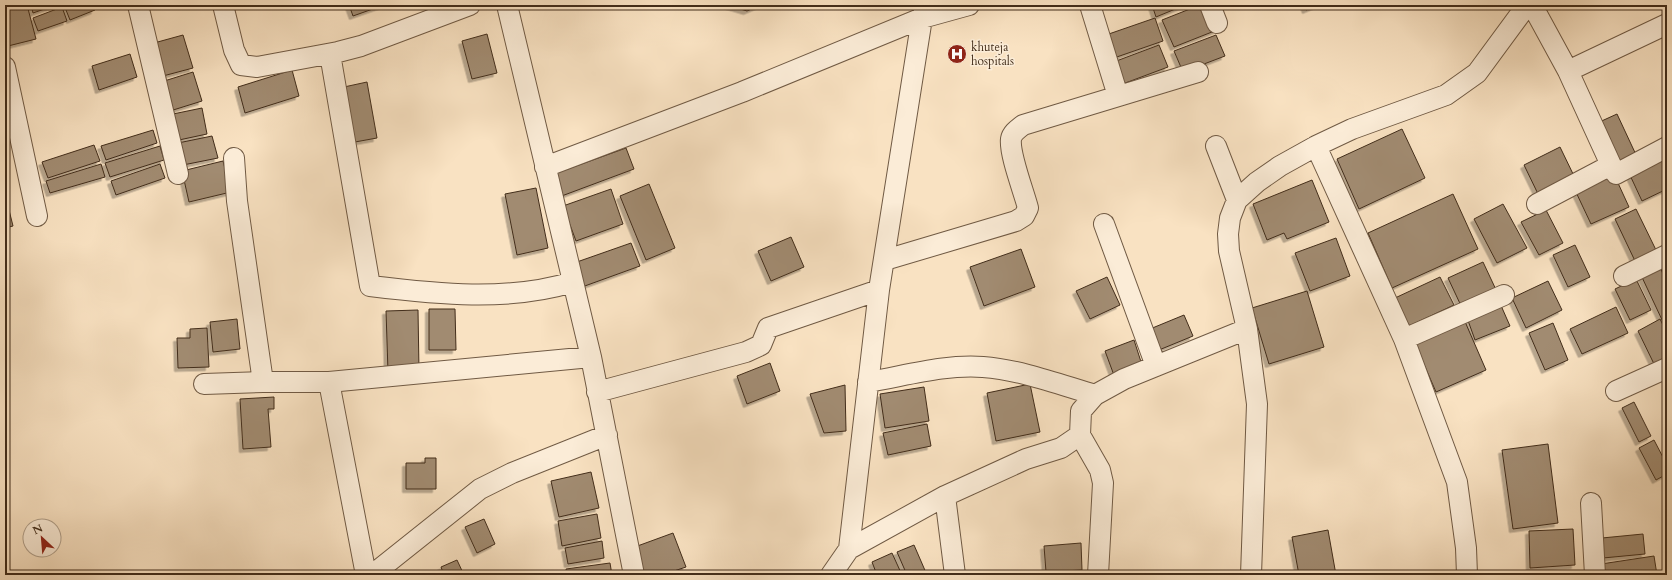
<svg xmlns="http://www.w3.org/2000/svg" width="1672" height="580" font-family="Cardo,serif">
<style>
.building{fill:#a18b71;stroke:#422d1a;filter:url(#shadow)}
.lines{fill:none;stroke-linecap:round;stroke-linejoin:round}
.street-casing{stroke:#705a44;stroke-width:22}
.street{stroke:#fbecd7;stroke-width:20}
.labels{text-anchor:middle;stroke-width:3;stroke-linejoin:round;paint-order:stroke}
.poi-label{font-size:12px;fill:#422d1a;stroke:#fbecd7;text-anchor:start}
</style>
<defs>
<filter id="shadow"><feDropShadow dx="-3.5" dy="3.5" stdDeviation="0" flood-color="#0004"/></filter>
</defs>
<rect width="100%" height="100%" fill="#f9e2c2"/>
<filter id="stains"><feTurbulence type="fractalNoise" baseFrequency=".005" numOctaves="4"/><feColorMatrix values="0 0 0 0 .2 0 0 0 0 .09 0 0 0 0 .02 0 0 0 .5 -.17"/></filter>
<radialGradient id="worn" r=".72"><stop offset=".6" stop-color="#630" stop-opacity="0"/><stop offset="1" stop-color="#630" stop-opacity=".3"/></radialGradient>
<!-- building -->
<path class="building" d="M5 5H27L36 39 8 46 5 36Z
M31 5H56L33 13Z
M64 5H93L95 10 70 20Z
M349 5H384L353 16Z
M727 5H761L747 11Z
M1152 5H1185L1156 17Z
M1200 5H1207L1217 30 1174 47 1162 20Z
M1304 5H1318L1306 10Z
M62 7 67 21 38 31 33 18Z
M1155 18 1163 41 1111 59 1103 36Z
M487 34 497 73 472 79 462 41Z
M183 35 193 68 163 76 154 43Z
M1216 35 1225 56 1183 72 1174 51Z
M1159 45 1168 67 1120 85 1111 63Z
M130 54 137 77 99 90 92 66Z
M292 70 299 96 245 113 238 87Z
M193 72 202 101 170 111 161 82Z
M367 82 377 138 355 142 344 87Z
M202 108 207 134 179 140 173 114Z
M1617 114 1638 159 1616 169 1595 124Z
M1402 129 1425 178 1359 209 1337 159Z
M153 130 157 143 106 160 101 146Z
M212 136 218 158 183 165 178 143Z
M94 145 100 161 48 178 42 162Z
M160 146 164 160 110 177 105 163Z
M1560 147 1575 178 1539 196 1524 165Z
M626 148 634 169 559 197 551 175Z
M1667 154V189L1642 201 1628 171Z
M223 161 231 192 189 202 182 171Z
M101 164 105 177 50 193 46 181Z
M160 164 165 178 116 195 111 181Z
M1612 170 1629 207 1591 224 1574 188Z
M1312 180 1329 222 1287 239 1284 233 1267 240 1253 204Z
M649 184 675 248 646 260 620 196Z
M536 188 548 248 517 255 505 194Z
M611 189 623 224 576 241 563 206Z
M1453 194 1478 249 1392 288 1368 233Z
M1503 204 1527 248 1497 263 1474 219Z
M1636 209 1656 250 1635 261 1615 219Z
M9 210 13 226 5 228V212Z
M1546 210 1563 243 1539 255 1521 222Z
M791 237 804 267 771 281 758 251Z
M1336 238 1350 276 1310 291 1295 253Z
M631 243 640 266 582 287 574 263Z
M1575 245 1590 277 1568 287 1553 255Z
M1021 249 1035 287 984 306 970 267Z
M1483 262 1498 294 1463 310 1448 278Z
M1659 265 1667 283V321L1663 322 1640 273Z
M1107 277 1120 305 1090 319 1076 291Z
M1440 277 1454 305 1409 326 1395 298Z
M1636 279 1651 310 1630 320 1615 289Z
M1548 281 1562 310 1526 328 1512 298Z
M1307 291 1324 347 1269 364 1252 308Z
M1499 301 1510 326 1475 340 1466 315Z
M1616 307 1628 333 1582 354 1570 329Z
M429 309H455L456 350H429Z
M418 310 419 371 388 372 386 311Z
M1184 315 1193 336 1159 350 1150 329Z
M1463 317 1486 370 1436 392 1413 339Z
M237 319 240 349 213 352 210 322Z
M1660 319 1667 333V360L1655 366 1638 331Z
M1553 323 1568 360 1545 370 1529 333Z
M207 328 209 367 178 368 177 338H190V329Z
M1134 340 1143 368 1115 378 1105 351Z
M770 363 780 391 747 404 737 376Z
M1030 384 1040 432 996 441 987 393Z
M845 385 846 431 824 433 810 394Z
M924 387 929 421 885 428 880 394Z
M274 397V409H268L271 447 243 449 240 399Z
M1634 402 1651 436 1639 442 1622 408Z
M927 424 931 446 888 455 883 433Z
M1654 440 1667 465V474L1656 480 1639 448Z
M1548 444 1558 523 1513 529 1502 450Z
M425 458H436V489H406V463H425Z
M591 472 599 508 559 517 551 481Z
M597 514 601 538 562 546 558 521Z
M484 519 495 544 477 553 465 527Z
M1573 529 1575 565 1530 568 1529 531Z
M1328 530 1336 575H1299L1292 537Z
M673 533 686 567 662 575H642L632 548Z
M1643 534 1645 554 1603 558 1602 538Z
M602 541 604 558 568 564 565 548Z
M1081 543 1082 570 1046 572 1044 546Z
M914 545 927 575H907L897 552Z
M892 553 902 575H877L872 562Z
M1654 556 1657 575H1602L1601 564Z
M457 560 464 575H444L441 567Z
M610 563 612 575H567L566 569Z
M1575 571V575H1529Z"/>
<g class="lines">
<defs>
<path id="street" d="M138 5 178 174
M223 5 234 50 241 65 257 67 338 52 361 46 470 5
M507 5 591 357 634 575
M1090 5 1118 96
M1210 5 1217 23
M1532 5 1568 71 1611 165 1537 204
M330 54 370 286C437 294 507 302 573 282
M5 67 37 216
M1568 71 1667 24
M1216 146 1237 200
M1316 146 1404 339
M234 158 237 201 263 382
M1611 165 1616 174 1667 147
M545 167 742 92 922 18 969 5
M1104 224 1156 366
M885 260 1016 221 1024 216 1028 208C1024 192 1009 154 1011 139 1012 133 1018 129 1023 125L1198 72
M1624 276 1667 255
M329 382 366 575
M868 382C905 376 945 364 983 367 1021 370 1058 384 1095 395
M204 384 263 382H329L591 357
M1616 391 1667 368
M597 392 746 352 761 345 768 328 879 290
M1080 435 1100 470 1103 483 1098 575
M945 496 955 575
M1591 503 1595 575
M849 549 945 496 1026 459 1061 448 1080 435 1081 411 1095 395 1124 379 1247 329
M372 575 480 489 512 473 607 435
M831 575 849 549 879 290 922 18 926 5
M1251 575 1257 404 1247 329 1229 251 1228 234 1230 218 1237 200 1257 182 1280 166 1316 146 1352 129 1446 95 1477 73 1527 5
M1467 575 1466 548 1457 482 1404 339 1504 295"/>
</defs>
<!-- street casing -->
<use href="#street" class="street-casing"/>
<!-- street -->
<use href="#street" class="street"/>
</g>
<!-- icons -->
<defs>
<symbol id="hospital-disc" viewBox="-11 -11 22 22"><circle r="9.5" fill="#8f2418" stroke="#fbecd7"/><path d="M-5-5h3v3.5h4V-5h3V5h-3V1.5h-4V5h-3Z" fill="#fff"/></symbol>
</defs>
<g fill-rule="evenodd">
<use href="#hospital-disc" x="946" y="43" width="22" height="22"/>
</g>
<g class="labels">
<!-- poi labels -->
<g class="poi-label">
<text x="971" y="51">khuteja<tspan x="971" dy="14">hospitals</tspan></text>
</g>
</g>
<!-- margin -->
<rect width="1672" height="580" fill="none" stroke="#f9e2c2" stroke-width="20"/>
<rect x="6" y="6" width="1660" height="568" fill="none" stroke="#422d1a" stroke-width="2"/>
<rect x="10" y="10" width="1652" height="560" fill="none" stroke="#422d1a"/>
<!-- north arrow -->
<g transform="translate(42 538) rotate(334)"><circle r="19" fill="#fbecd7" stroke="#b1a08b"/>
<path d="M0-3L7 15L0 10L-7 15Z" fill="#8f2418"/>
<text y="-6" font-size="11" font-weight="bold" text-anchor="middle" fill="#422d1a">N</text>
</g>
<rect width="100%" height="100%" filter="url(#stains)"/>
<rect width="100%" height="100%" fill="url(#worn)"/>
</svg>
